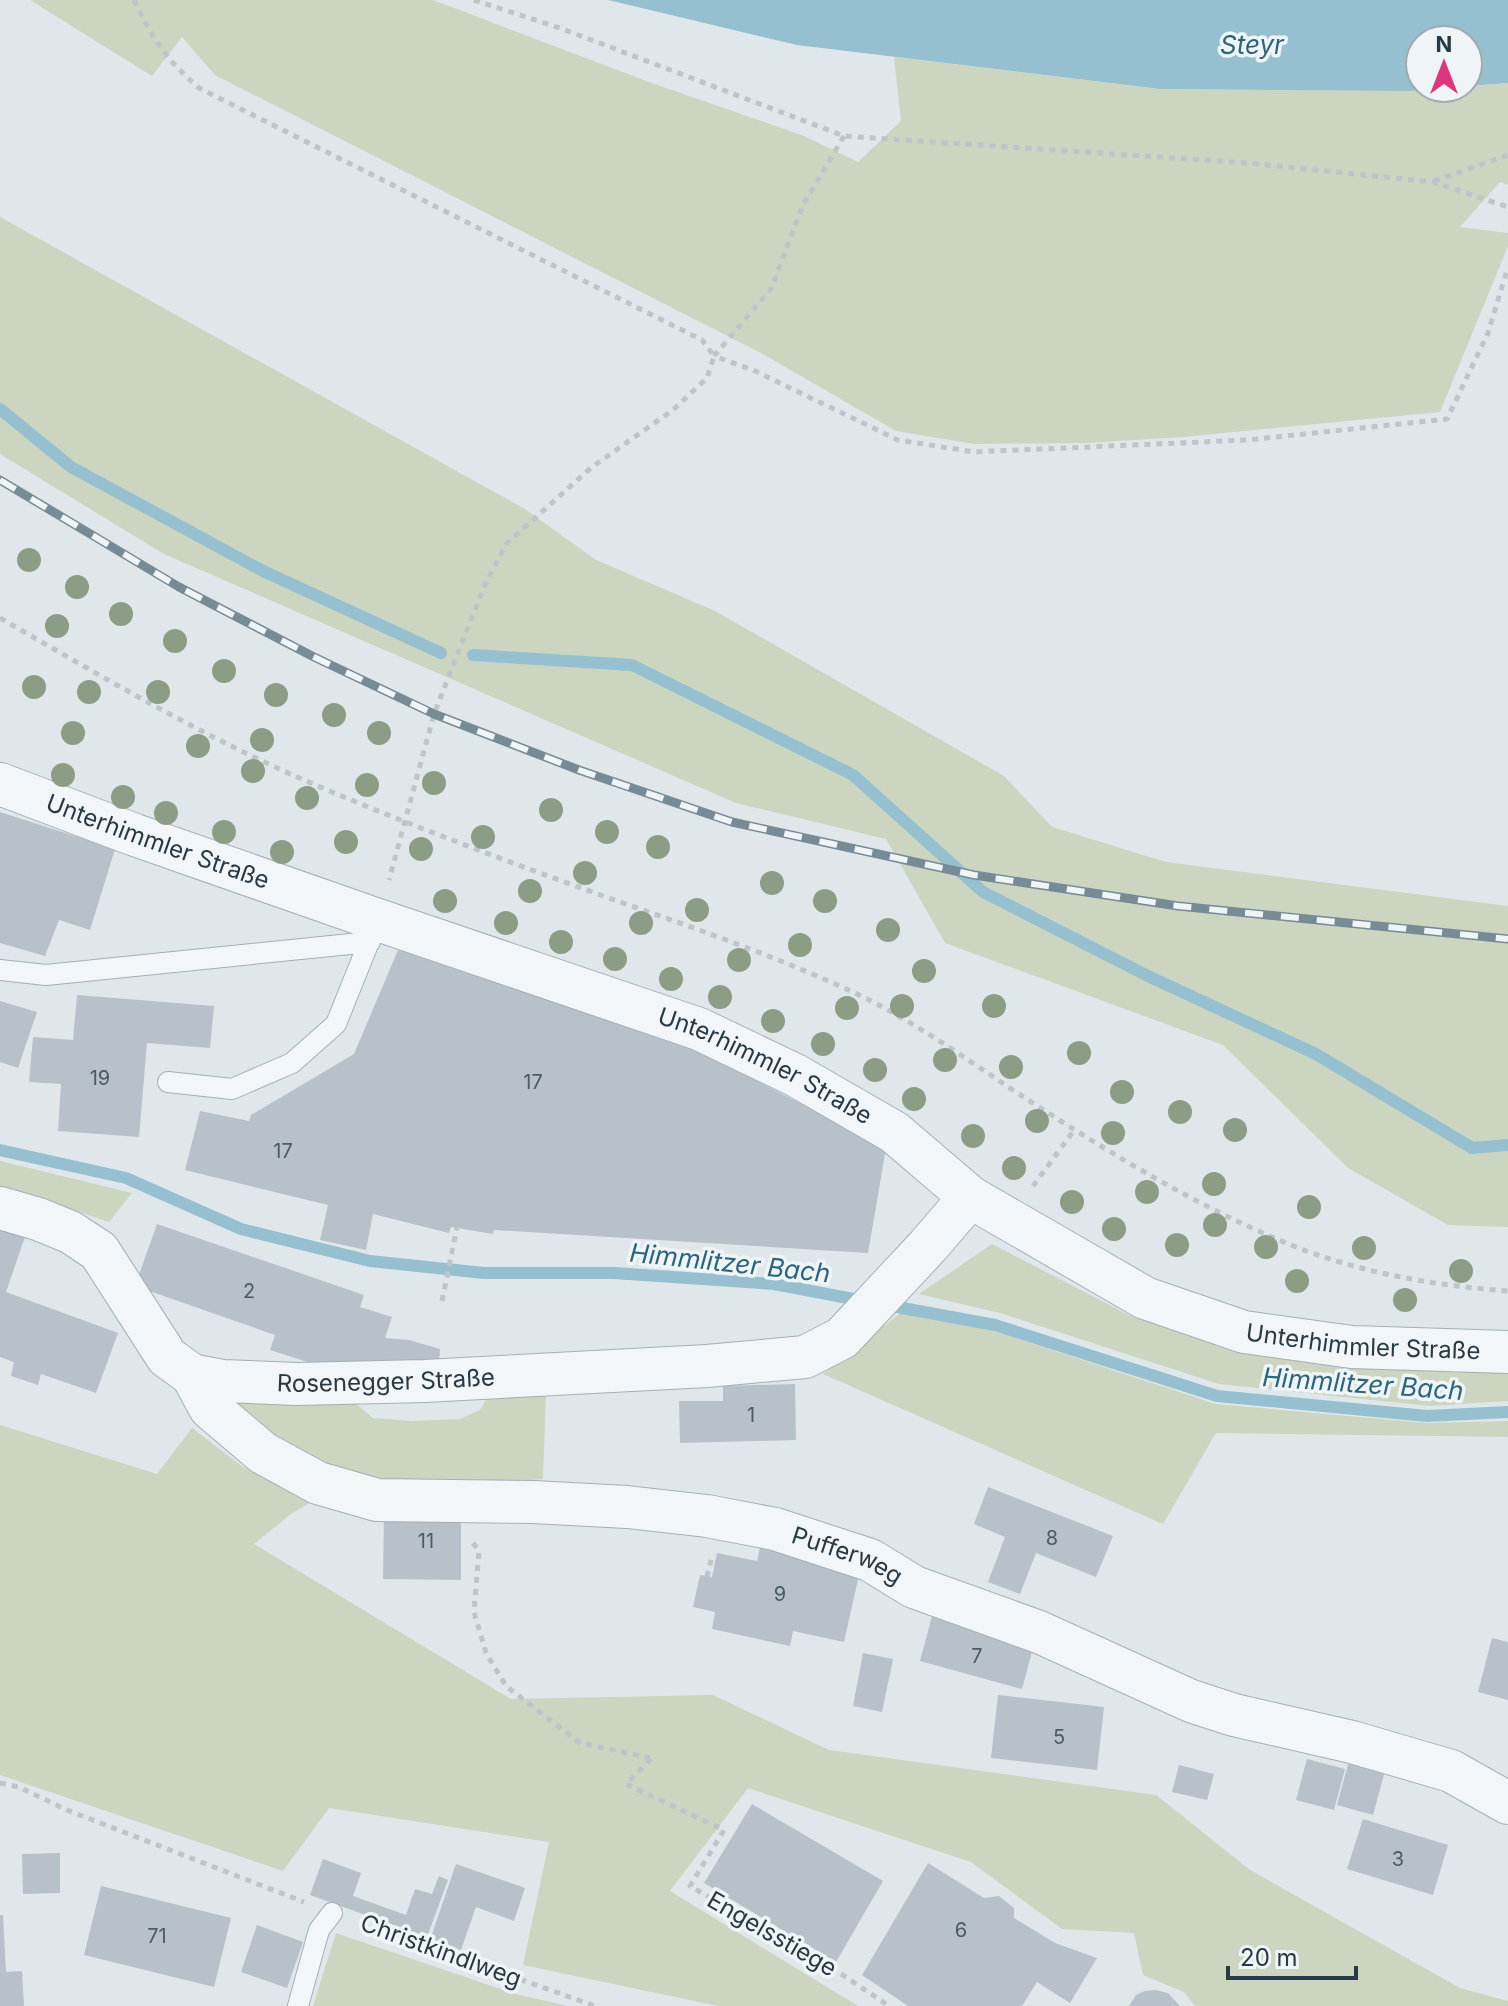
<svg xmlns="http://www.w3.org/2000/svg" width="1508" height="2006" font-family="Inter,sans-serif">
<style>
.green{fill:#cbd5c0}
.water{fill:#96c0cf}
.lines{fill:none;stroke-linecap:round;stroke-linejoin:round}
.stream{stroke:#96c0cf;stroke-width:12}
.building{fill:#b6c1c9}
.lane-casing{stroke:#a4afb5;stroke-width:22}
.street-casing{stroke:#a4afb5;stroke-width:44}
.path{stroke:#bec5c9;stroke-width:5;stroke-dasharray:6 6;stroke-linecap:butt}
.lane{stroke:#f3f6f8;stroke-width:20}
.street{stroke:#f3f6f8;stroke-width:42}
.rail-casing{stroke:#778b96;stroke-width:9}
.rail{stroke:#eff5f7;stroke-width:6;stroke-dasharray:18;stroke-linecap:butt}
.tree{fill:#8b9d85}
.labels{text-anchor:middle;stroke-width:7;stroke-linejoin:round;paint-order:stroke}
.number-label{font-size:20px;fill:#4a5b65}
.street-label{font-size:24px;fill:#263944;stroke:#eff5f7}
.water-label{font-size:26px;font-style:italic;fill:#2b657c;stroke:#eff5f7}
</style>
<rect width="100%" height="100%" fill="#dfe7ea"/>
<!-- green -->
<path class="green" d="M30 0H433L649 82 804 136 858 162 901 121 894 57 1160 89 1411 91 1508 83V185L1500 182 1460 227 1508 233V246L1440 412 1183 437 1086 443 974 444 896 431 761 353 215 75 182 37 152 76Z
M0 217 525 509 596 560 715 611 1004 776 1052 827 1166 862 1508 906V1227L1448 1225 1348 1168 1223 1045 945 943 886 839 736 803 164 554 0 454Z
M0 1161 132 1193 109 1222 0 1186Z
M992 1244 1129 1315 1237 1353 1354 1363 1508 1367V1401L1430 1406 1219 1384 1000 1313 919 1294Z
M903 1311 994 1331 1216 1404 1426 1423 1508 1421V1437L1216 1433 1163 1524 823 1374Z
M546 1391 543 1479 504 1482 359 1484 295 1457 222 1398 351 1400 373 1418 412 1421 460 1419 480 1410 490 1393Z
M0 1425 157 1474 192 1428 243 1467 321 1496 291 1514 254 1544 511 1699 713 1695 829 1750 1156 1795 1250 1870 1460 1988 1508 2001V2006H1195L1184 1992 1143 1975 1134 1933 1062 1929 971 1862 748 1788 670 1891 858 2006H718L523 1965 549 1842 329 1808 283 1871 0 1775Z
M336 1933 515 1994 568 2006H313Z"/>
<!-- water -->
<path class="water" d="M608 0H1508V83L1468 86V40H1420V88H1448L1411 91 1160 89 797 45Z"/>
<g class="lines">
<!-- stream -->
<path class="stream" d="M0 409 71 467 263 571 441 653
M473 655 632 665 853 775 983 892 1150 977 1316 1054 1472 1148 1508 1145
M0 1150 126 1178 241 1229 370 1261 484 1273H614L774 1284 864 1301
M886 1305 995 1325 1217 1396 1427 1416 1508 1412"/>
</g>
<!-- building -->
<path class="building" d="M0 812 115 849 90 930 59 920 45 956 0 943Z
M398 950 694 1048 886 1148 868 1253 494 1230 493 1234 451 1227 449 1233 373 1214 366 1250 320 1240 328 1205 185 1170 200 1111 249 1121 251 1115 354 1054Z
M77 995 214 1006 210 1048 147 1043 139 1137 58 1131 61 1084 29 1082 33 1037 73 1040Z
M0 1001 37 1012 18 1068 0 1062Z
M157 1224 364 1295 360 1307 392 1317 385 1338 409 1340 440 1349 439 1363 314 1364 270 1350 275 1335 135 1286Z
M0 1229 26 1234 6 1292 118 1333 96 1393 41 1374 38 1385 11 1376 14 1362 0 1357Z
M795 1384 796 1440 680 1443 679 1401H723V1386Z
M988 1487 1113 1536 1096 1577 1036 1553 1020 1594 988 1582 1005 1537 974 1524Z
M384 1511 461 1512V1580L383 1579Z
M761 1543 861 1566 844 1642 793 1631 790 1646 712 1629 715 1612 693 1607 700 1575 712 1577 717 1553 757 1561Z
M932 1616 1034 1644 1022 1689 920 1661Z
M1492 1638 1508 1642V1700L1478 1692Z
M863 1653 893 1659 882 1712 853 1706Z
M998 1695 1104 1707 1097 1770 991 1758Z
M1307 1759 1345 1769 1334 1810 1296 1800Z
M1349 1761 1385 1771 1373 1815 1337 1805Z
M1179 1765 1214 1774 1207 1800 1172 1792Z
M752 1804 883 1881 836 1962 704 1883Z
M1363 1819 1448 1845 1433 1895 1347 1869Z
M60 1853V1893L23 1894 22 1854Z
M323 1859 361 1873 353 1896 406 1915 415 1889 432 1894 439 1876 448 1880 427 1937 310 1895Z
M928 1863 984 1898 999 1896 1014 1908V1918L1055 1943 1097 1958 1070 2003 1037 1982 1022 2006H908L862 1975Z
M456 1864 525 1888 514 1921 476 1907 461 1950 430 1940Z
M101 1886 231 1918 214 1987 84 1955Z
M0 1915H3L6 1972 22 1971 24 2006H0Z
M257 1925 303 1942 287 1988 241 1972Z
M1156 1990 1168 1993 1180 2006H1129L1136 1995 1145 1991Z"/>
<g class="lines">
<defs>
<path id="lane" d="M0 970 46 975 370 942
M168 1082 232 1089 292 1063 336 1024 373 932
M298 2006 319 1930 332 1913"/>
<g id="street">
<path id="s1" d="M0 784 135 835 378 920 699 1029 795 1075 894 1132 970 1197 1145 1298 1244 1332 1352 1347 1508 1352"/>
<path id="s2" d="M0 1208 38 1219 70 1232 99 1251 167 1357 192 1375 223 1381 297 1384 425 1381 707 1366 805 1357 842 1338 928 1246 970 1197"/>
<path id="s3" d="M192 1375 210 1408 263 1453 318 1483 377 1500 533 1502 627 1507 707 1516 775 1529 870 1560 914 1587 1039 1632 1191 1701 1234 1715 1352 1742 1451 1771 1508 1803"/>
</g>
</defs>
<!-- lane casing -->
<use href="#lane" class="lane-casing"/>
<!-- street casing -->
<use href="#street" class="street-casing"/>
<!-- path -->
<path class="path" d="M134 0C154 41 164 57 199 88L702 340 714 356 707 378 673 410 592 467 506 544 484 587 434 714 389 880
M474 0 560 28 844 136 1247 163 1433 182 1508 207
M844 136 803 205 771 289 714 356 753 370 898 440 974 452 1247 440 1447 419 1488 333 1508 267
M1434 181 1508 155
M0 618C106 679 212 742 325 789 415 827 506 861 598 894 685 925 771 954 855 993 916 1022 970 1062 1025 1098 1111 1154 1201 1209 1296 1247 1362 1273 1437 1286 1508 1291
M1033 1186 1075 1129
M442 1301 457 1227
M473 1543 479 1551 474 1612 486 1653 506 1686 580 1743 650 1758
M707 1577 711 1560
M651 1759 626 1784 724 1830 690 1886 846 1977 889 2006
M0 1783 19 1787 67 1810 304 1902
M362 1923 595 2006"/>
<!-- lane -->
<use href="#lane" class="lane"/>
<!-- street -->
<use href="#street" class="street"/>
<defs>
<path id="rail" d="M0 480 179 587 314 657 434 714 579 770 732 822 974 875 1178 906 1508 939"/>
</defs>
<!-- rail casing -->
<use href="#rail" class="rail-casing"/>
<!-- rail -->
<use href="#rail" class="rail"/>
</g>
<!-- trees -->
<g class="tree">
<circle cx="29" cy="560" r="12"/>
<circle cx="77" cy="587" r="12"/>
<circle cx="121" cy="614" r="12"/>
<circle cx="57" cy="626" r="12"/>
<circle cx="175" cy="641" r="12"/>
<circle cx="224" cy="671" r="12"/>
<circle cx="34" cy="687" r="12"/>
<circle cx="89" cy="692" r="12"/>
<circle cx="158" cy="692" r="12"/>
<circle cx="276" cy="695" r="12"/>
<circle cx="334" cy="715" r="12"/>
<circle cx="73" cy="733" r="12"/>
<circle cx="379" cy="733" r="12"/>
<circle cx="262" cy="740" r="12"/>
<circle cx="198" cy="746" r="12"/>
<circle cx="253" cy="771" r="12"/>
<circle cx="63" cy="775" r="12"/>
<circle cx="434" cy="783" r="12"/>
<circle cx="367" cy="785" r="12"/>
<circle cx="123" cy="797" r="12"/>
<circle cx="307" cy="798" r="12"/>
<circle cx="551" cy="810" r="12"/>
<circle cx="166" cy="813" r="12"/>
<circle cx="224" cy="832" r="12"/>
<circle cx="607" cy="832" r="12"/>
<circle cx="483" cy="837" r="12"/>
<circle cx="346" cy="842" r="12"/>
<circle cx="658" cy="847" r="12"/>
<circle cx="421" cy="849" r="12"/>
<circle cx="282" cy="852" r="12"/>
<circle cx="585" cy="873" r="12"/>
<circle cx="772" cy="883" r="12"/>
<circle cx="530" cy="891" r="12"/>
<circle cx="445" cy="901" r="12"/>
<circle cx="825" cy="901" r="12"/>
<circle cx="697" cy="910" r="12"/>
<circle cx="506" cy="923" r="12"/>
<circle cx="641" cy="923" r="12"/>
<circle cx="888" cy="930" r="12"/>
<circle cx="561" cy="942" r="12"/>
<circle cx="800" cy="945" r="12"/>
<circle cx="615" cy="959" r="12"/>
<circle cx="739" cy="960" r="12"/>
<circle cx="924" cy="971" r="12"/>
<circle cx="671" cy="979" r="12"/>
<circle cx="720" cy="997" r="12"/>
<circle cx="902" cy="1006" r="12"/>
<circle cx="994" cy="1006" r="12"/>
<circle cx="847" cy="1008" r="12"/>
<circle cx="773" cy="1021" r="12"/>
<circle cx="823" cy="1044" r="12"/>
<circle cx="1079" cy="1053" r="12"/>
<circle cx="945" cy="1060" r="12"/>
<circle cx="1011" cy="1067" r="12"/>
<circle cx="875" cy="1070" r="12"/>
<circle cx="1122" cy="1092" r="12"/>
<circle cx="914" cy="1099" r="12"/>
<circle cx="1180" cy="1112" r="12"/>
<circle cx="1037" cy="1121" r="12"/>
<circle cx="1235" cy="1130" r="12"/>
<circle cx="1113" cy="1133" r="12"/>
<circle cx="973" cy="1136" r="12"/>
<circle cx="1014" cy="1168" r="12"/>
<circle cx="1214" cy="1184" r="12"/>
<circle cx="1147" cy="1192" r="12"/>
<circle cx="1072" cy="1202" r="12"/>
<circle cx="1309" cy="1207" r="12"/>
<circle cx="1215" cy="1225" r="12"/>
<circle cx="1114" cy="1229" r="12"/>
<circle cx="1177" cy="1245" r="12"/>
<circle cx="1266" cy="1247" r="12"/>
<circle cx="1364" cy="1248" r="12"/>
<circle cx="1461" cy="1271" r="12"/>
<circle cx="1297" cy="1281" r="12"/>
<circle cx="1405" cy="1300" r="12"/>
</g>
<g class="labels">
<!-- number labels -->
<g class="number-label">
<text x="100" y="1085">19</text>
<text x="533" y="1089">17</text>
<text x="283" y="1158">17</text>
<text x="249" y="1298">2</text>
<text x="751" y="1422">1</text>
<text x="1052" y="1545">8</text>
<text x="426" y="1548">11</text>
<text x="780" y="1601">9</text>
<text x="977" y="1663">7</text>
<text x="1059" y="1744">5</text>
<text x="1398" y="1866">3</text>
<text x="961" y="1937">6</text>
<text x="157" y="1943">71</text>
</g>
<!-- street labels -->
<g class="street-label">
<text dy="8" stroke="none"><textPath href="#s1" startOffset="168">Unterhimmler Straße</textPath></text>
<text dy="8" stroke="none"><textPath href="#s1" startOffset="816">Unterhimmler Straße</textPath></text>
<text dy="8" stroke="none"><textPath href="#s1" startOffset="1488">Unterhimmler Straße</textPath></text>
<text dy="8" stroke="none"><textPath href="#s2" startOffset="460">Rosenegger Straße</textPath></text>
<text dy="8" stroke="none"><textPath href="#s3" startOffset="708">Pufferweg</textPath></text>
<text transform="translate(772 1934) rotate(30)" y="8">Engelsstiege</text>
<text transform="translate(441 1951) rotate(20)" y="8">Christkindlweg</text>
</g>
<!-- water labels -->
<g class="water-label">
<text x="1252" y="54">Steyr</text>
<text transform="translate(730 1263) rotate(6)" y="9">Himmlitzer Bach</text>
<text transform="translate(1363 1384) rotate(4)" y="9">Himmlitzer Bach</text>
</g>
</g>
<!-- north arrow -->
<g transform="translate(1444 64)"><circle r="38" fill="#eff5f7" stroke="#9faaaf" stroke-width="2"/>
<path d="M0-6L14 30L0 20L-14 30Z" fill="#de367c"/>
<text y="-12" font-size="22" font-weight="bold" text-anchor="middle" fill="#263944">N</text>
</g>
<!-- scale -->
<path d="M1228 1966v12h128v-12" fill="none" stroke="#263944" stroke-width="4"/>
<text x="1240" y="1966" font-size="24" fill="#263944" stroke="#eff5f7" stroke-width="6" paint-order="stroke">20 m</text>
</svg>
